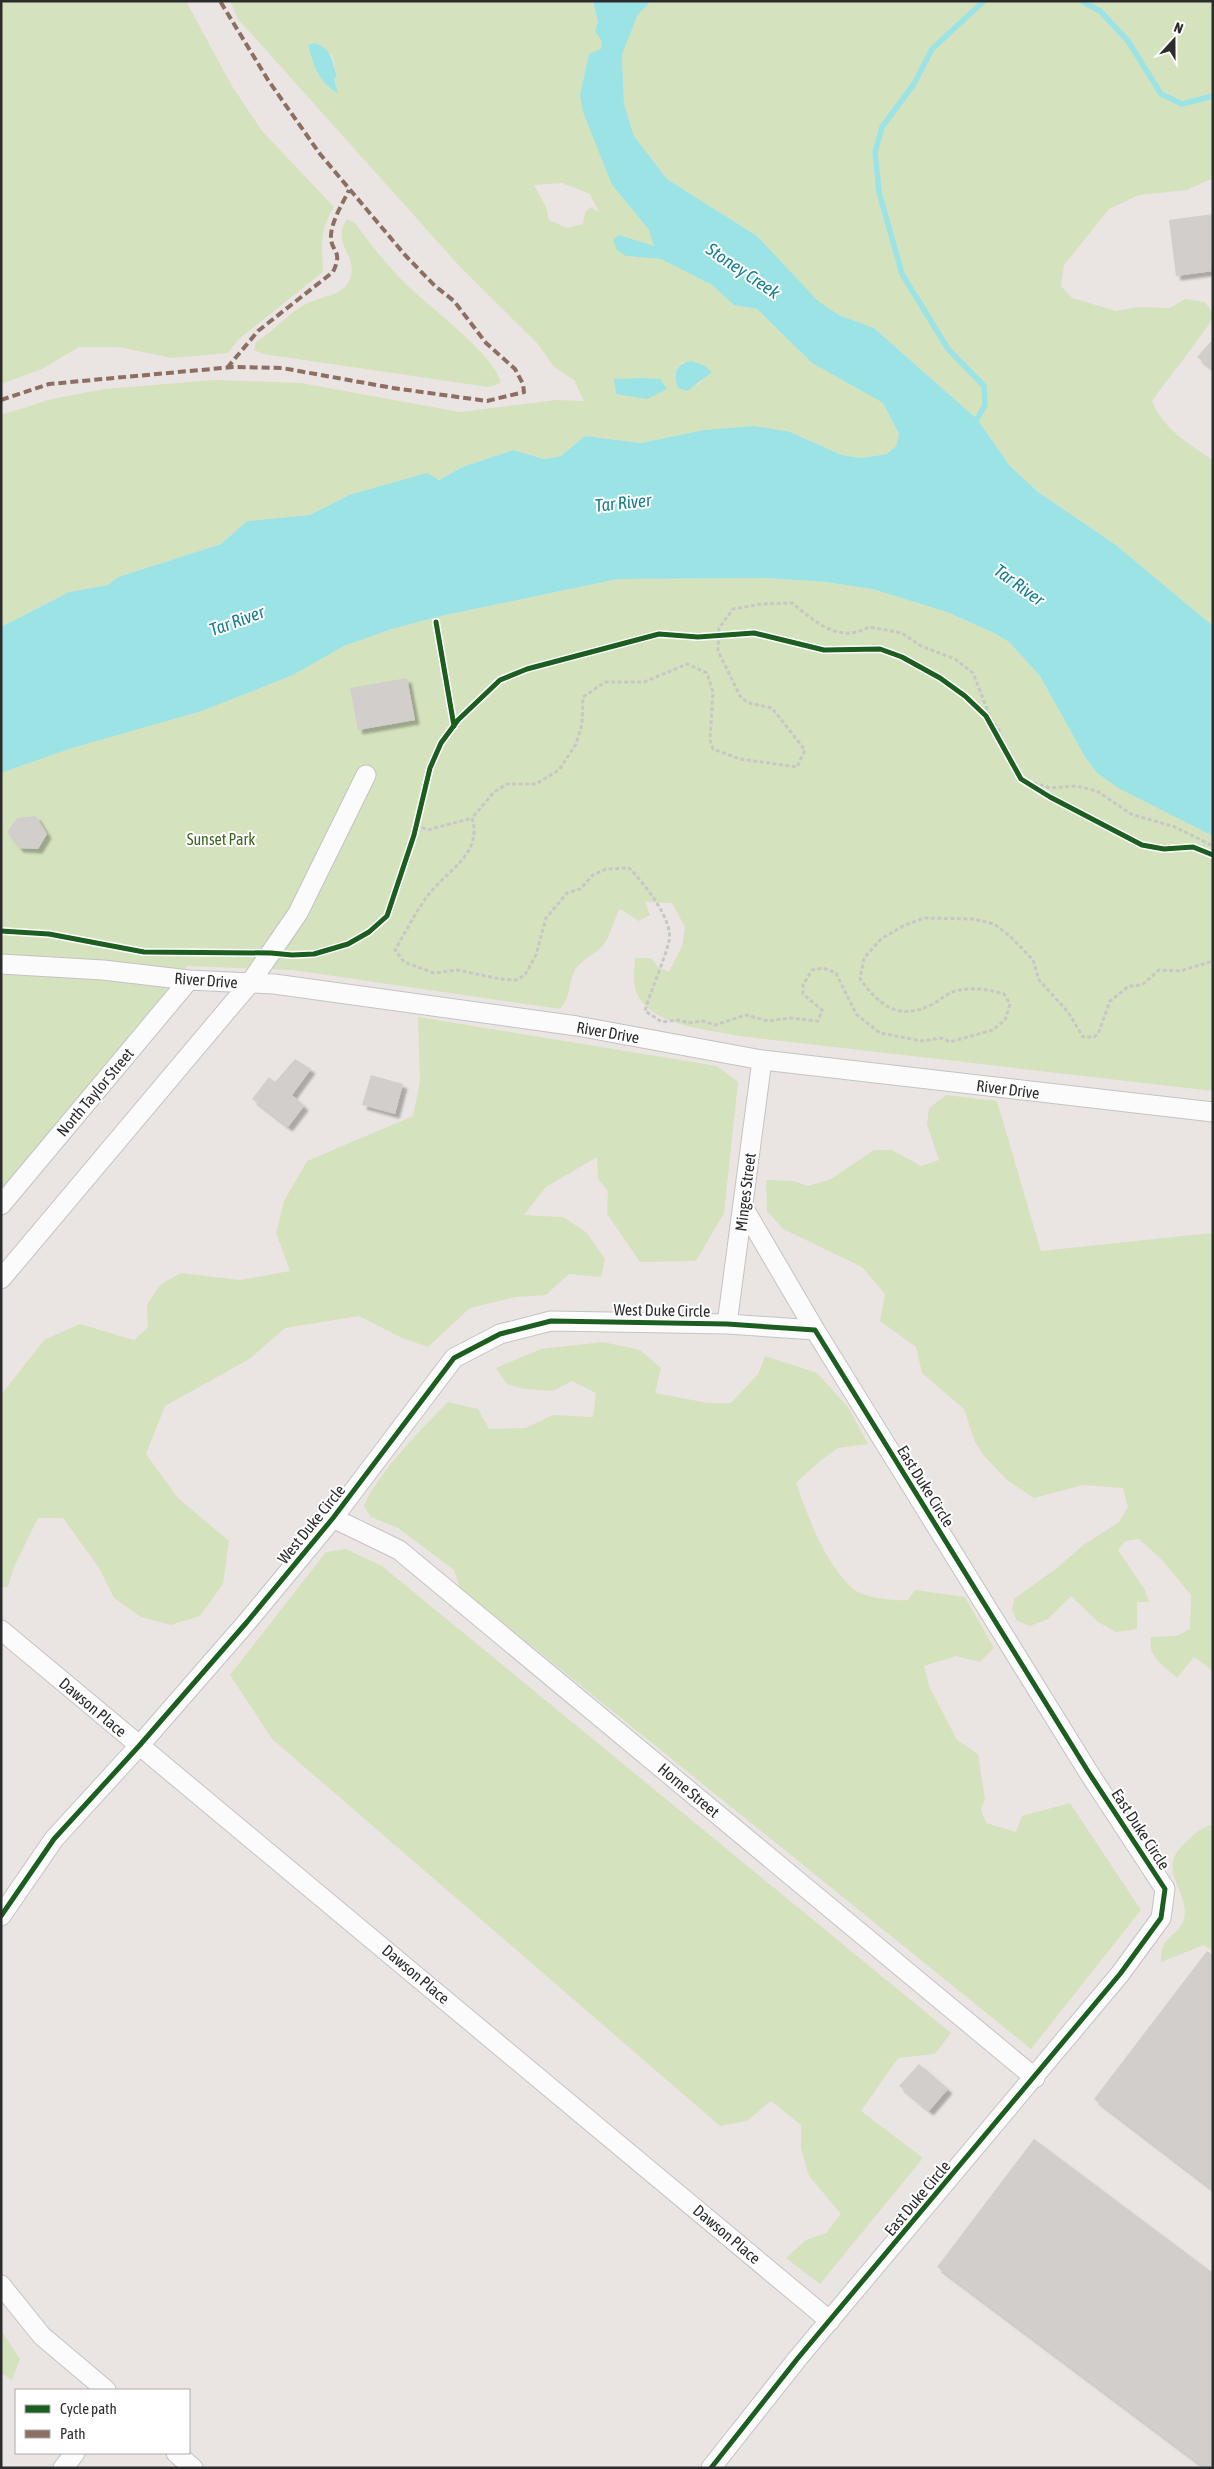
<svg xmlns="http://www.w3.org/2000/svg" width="1214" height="2469" font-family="'Asap Condensed',sans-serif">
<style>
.green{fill:#d5e2be;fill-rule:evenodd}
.water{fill:#9ce3e6}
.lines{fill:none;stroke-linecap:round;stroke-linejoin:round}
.stream{stroke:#9ce3e6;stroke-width:5.5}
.building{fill:#d1cecc;filter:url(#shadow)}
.minor-casing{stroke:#c4c3c3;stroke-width:21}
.path{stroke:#c7c7c6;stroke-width:3;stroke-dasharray:4 2.5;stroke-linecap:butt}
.minor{stroke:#fcfbfb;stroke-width:19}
.quiet{stroke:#8d6e63;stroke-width:4;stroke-dasharray:8 4;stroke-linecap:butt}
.cycleway-casing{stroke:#fff;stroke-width:8}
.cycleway{stroke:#1b5e20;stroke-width:5}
.labels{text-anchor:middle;stroke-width:4;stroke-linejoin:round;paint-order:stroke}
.park-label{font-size:16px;fill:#3e6620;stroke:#fff}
.street-label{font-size:16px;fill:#2c2c2c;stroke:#fff}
.water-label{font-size:18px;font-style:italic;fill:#17808f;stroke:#fff}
</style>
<defs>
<filter id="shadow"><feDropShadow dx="4.5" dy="4.5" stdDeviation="1" flood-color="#0004"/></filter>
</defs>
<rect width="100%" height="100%" fill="#eae5e3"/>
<!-- green -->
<path class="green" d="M1 1H186L232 86 262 131 334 207C319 231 322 245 323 272L239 339 228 353 172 358 119 347H79L42 369 1 384Z
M230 1H593L598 22 595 31 602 42 612 185 649 230 655 246 626 256 661 259 712 285 734 305 757 309 812 363 883 403 899 434 896 446 887 454 861 458 842 455 790 432 704 430 641 443 585 436 561 456 544 459 513 450 462 467 438 480 349 495 310 515 247 521 221 544 118 577 108 585 69 592 1 627V415L52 399 104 389 215 380 301 383 460 412 556 400 584 401 574 380 554 367 537 343 462 269 238 19ZM308 45 332 55 337 76 334 79 337 92 318 74ZM562 183 590 194 599 212 591 207 585 212 583 224 567 228 549 220 546 207 534 185ZM683 362 704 378 697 385 675 377 677 368ZM641 378 627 395 616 394 627 379Z
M651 1H1213V178L1187 190 1139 195 1109 209 1064 265 1061 286 1072 298 1116 311 1139 307 1170 308 1185 299 1205 302 1213 314V318C1194 347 1172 373 1152 401 1164 430 1188 443 1213 460V626L1116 545 1038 492 1010 466 977 419 874 328 839 315 817 301 757 236 667 179 634 136 624 104 622 55 637 15Z
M347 219 355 223C371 245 389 268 409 287 431 308 496 356 501 383L488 387 263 354 254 350 256 342C274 331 289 312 308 303 322 296 343 296 350 279 359 256 330 243 347 219Z
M766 578 826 582 872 589 947 612 994 633 1009 642 1040 676 1085 757 1097 773 1213 836V1091L739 1036C710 1030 657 1026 640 999 632 988 634 971 635 958H651L658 967 669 972 682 946 685 927 672 903 645 902 650 915 639 921 620 909C614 919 612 931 606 941 599 953 583 958 575 970 567 986 572 995 560 1009L292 970 187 966 1 1190V773L71 748 202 711 293 675 344 646 392 629 441 616 618 579Z
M418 1017 717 1066 738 1082 724 1213 696 1261 640 1262 607 1214 608 1191 598 1179 597 1157 546 1187 524 1215 563 1217 586 1232 605 1259 601 1277 569 1274 546 1295 515 1297 470 1308 428 1347 402 1338 359 1316 285 1328 251 1358 165 1406 146 1454 178 1498 229 1541 223 1584 200 1616 171 1625 141 1617 114 1598 99 1568 63 1518H38L14 1567 8 1587H1V1395L44 1340 80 1324 134 1340 148 1327 147 1305 160 1285 181 1273 240 1280 290 1271 276 1233 284 1201 307 1161 413 1116 420 1081Z
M946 1095 997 1101 1041 1251 1211 1233 1213 1238V1671L1194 1657 1177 1678C1163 1665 1147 1657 1151 1637L1176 1636 1190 1629 1191 1595 1161 1559 1139 1539 1125 1541 1118 1550 1145 1590 1149 1602H1137V1629L1116 1632 1098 1622 1071 1596 1048 1619 1030 1626 1017 1621 1012 1610 1014 1599 1057 1568 1082 1546 1119 1522 1128 1507 1123 1488 1083 1485 1034 1498 1007 1480 985 1457 975 1442 964 1409 922 1373 916 1347 880 1321 885 1294 862 1267 783 1229 767 1211 766 1180 793 1181 808 1186 831 1179 874 1150H892L921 1166 939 1160 927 1124 929 1108Z
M603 1342 640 1350 661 1368 655 1393 708 1403H731L758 1374 765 1356 817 1373 848 1407 868 1444 838 1448 820 1461 796 1483C809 1519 824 1561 852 1588 863 1598 894 1601 908 1600L915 1590 965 1597 994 1648 980 1662 956 1656 924 1666 930 1688 957 1740 978 1754 985 1799 981 1809 986 1823 1016 1832 1022 1816 1070 1803 1141 1910 1031 2049 460 1588 454 1570 398 1528 371 1517 364 1506C377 1474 423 1427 448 1402L478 1409 489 1429 525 1428 553 1415 593 1417 596 1393 572 1381 553 1391 525 1389 507 1384 496 1368 541 1349Z
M346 1549 382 1566 951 2033 935 2054 898 2058 861 2111 923 2158 820 2284 786 2258 806 2240 826 2233 841 2214 809 2176 801 2148V2125L771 2101 747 2121 720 2126 272 1739 230 1675 326 1552Z
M1213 1824V1951L1204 1945 1161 1962C1161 1958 1161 1951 1163 1947 1167 1936 1181 1931 1184 1919 1190 1889 1155 1871 1184 1844 1194 1834 1200 1828 1213 1824Z
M1 2330 20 2359 12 2380 1 2373Z"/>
<!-- water -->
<path class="water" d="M593 1H651L637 16 622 55 624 104 634 136 667 179 757 236 818 301 839 315 874 328 977 419 1010 466 1038 492 1116 545 1213 626V836L1120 789 1097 773 1085 757 1040 676 1009 642 994 633 947 612 872 589 826 582 766 578 618 579 441 616 392 629 344 646 293 675 202 711 72 748 1 773V627L69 592 108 585 118 577 221 544 247 521 310 515 349 495 427 473 439 480 462 467 513 450 544 459 561 456 585 436 641 443 704 430 754 426 790 432 842 455 861 458 887 454 896 446 899 434 883 403 812 363 757 309 734 305 712 285 661 259 626 256 617 250 613 240 619 235 654 246 649 230 612 185 583 112 580 95 589 54 601 49 602 42 595 31 598 22Z
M314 43C332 48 332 61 337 76L334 79 338 93C318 82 314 66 308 45Z
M691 361 705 366 712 372 687 391 678 388C673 374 675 364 691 361Z
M641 378 660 379 667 389 647 399 616 394 614 379Z"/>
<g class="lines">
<!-- stream -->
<path class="stream" d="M1082 1 1100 11 1128 41 1161 94 1182 104 1213 96
M972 422 977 419 985 405 984 386 948 349 902 274 879 192 875 152 882 127 914 84 932 49 984 1"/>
</g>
<!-- building -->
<path class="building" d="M1213 214V271L1176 276 1169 220Z
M1213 339V370L1197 357Z
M407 678 415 720 358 730 350 688Z
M36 816 47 834 38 849 19 848 7 832 17 818Z
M295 1059 311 1069 292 1095 304 1106 288 1127 252 1099 269 1077 275 1082Z
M371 1075 403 1084 395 1114 362 1105Z
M1207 1951 1213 1955V2190L1094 2099Z
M919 2064 948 2089 929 2111 899 2086Z
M1034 2139 1213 2273V2468H1205L937 2267Z"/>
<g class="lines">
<defs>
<path id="minor" d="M1 964 103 970 189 980 274 984 577 1026 762 1060 1213 1112
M1 1205 189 980
M743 1207 815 1330
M1 1279 250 983 298 913 366 775
M727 1324 762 1060
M333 1518 399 1550 1035 2078
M1 1630 830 2321
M1 1916 54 1839 139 1746 247 1622 333 1518 454 1358 500 1334 551 1321 727 1324 815 1330 1089 1773 1165 1889 1161 1918 1120 1974 798 2358 711 2468
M1 2285 42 2336 106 2390
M176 2453 193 2468
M63 2468 75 2453"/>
</defs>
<!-- minor casing -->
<use href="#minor" class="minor-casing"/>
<!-- path -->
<path class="path" d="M1008 757 999 730 991 719 973 673 955 659 921 646 902 633 869 627C838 644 816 622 792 603L762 604 733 609 719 628 718 651 741 698 749 703 772 708 805 750 797 767 740 759 713 749 710 740 713 692 707 673 687 664 644 682H605L583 697 582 724 576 744 559 770 536 784H507L494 792 472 818C483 853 448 870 429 894 416 911 406 931 395 950L404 962 434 973 458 970 500 979 516 980 525 975 536 955 546 918 567 893 580 889 593 875 606 869 629 868C643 882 674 920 669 941 664 962 651 989 645 1011L662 1022 679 1020 688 1023 703 1021 715 1025 746 1015 768 1021 790 1018 818 1021 822 1010 803 994V985L812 970 823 968 836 973 856 1014 880 1033 922 1041 941 1038 950 1042 993 1030 1005 1020 1010 1004 1004 994C987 989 972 987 955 991 946 994 939 1001 931 1005 899 1021 880 1006 860 979L864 958 881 939 903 926 924 918 973 919 994 924 1010 936 1033 960 1039 980 1068 1012 1083 1037H1094L1098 1034 1110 1001 1129 986 1142 985 1159 970 1180 971 1213 961
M1021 779 1050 788 1076 786 1097 791 1131 814 1175 827 1213 846
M416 825 428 830 472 818"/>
<!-- minor -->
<use href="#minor" class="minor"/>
<!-- quiet -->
<path class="quiet" d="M227 368 258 331 333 272C344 249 330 253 331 235 332 220 343 203 349 190
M1 400 49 384 233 367 282 368 393 388 487 401 524 392 523 384 515 369 486 343 454 301 435 286 405 255 320 154 268 80 220 1"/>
<defs>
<path id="cycleway" d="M436 622 454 726
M1 931 49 934 144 952 271 953 292 955 314 954 348 944 369 932 387 916 414 835 430 768 441 743 458 720 500 680 527 669 659 634 698 637 754 633 824 650 880 649 902 657 940 678 965 696 986 716 1021 779 1050 797 1142 845 1164 849 1193 847 1213 855
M1 1916 54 1839 139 1746 247 1622 333 1518 454 1358 500 1334 551 1321 727 1324 815 1330 1089 1773 1165 1889 1161 1918 1120 1974 798 2358 711 2468"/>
</defs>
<!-- cycleway casing -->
<use href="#cycleway" class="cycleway-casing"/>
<!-- cycleway -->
<use href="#cycleway" class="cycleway"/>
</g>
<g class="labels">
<!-- park labels -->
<g class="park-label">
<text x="221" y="845">Sunset Park</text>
</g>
<!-- street labels -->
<g class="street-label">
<text transform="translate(206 980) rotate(4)" y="6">River Drive</text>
<text transform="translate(608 1032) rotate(10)" y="6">River Drive</text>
<text transform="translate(1008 1089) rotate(7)" y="6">River Drive</text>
<text transform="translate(95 1092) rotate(-50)" y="6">North Taylor Street</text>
<text transform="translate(745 1192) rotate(-83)" y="6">Minges Street</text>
<text transform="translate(662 1310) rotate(1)" y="6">West Duke Circle</text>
<text transform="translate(926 1486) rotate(58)" y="6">East Duke Circle</text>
<text transform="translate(311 1524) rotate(-51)" y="6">West Duke Circle</text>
<text transform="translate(93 1707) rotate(40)" y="6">Dawson Place</text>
<text transform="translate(689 1790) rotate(40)" y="6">Horne Street</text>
<text transform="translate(1141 1829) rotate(57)" y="6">East Duke Circle</text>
<text transform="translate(416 1974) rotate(40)" y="6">Dawson Place</text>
<text transform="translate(917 2198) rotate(-50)" y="6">East Duke Circle</text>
<text transform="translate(727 2234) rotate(40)" y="6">Dawson Place</text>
</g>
<!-- water labels -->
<g class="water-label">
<text transform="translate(743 271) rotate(34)" y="6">Stoney Creek</text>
<text transform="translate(623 503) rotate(-6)" y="6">Tar River</text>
<text transform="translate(1019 585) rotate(36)" y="6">Tar River</text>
<text transform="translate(237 621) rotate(-20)" y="6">Tar River</text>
</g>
</g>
<!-- border -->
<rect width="1214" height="2469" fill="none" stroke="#2c2c2c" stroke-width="5"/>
<!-- legend -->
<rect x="15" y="2389" width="175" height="65" fill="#ffffff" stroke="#ababab"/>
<rect x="25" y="2405" width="25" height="8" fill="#1b5e20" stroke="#ababab"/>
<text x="60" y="2414" font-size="15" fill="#2c2c2c">Cycle path</text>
<rect x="25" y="2430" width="25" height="8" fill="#8d6e63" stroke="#ababab"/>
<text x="60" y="2439" font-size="15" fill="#2c2c2c">Path</text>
<!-- north arrow -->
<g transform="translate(1174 40) rotate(21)" stroke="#ffffff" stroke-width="4" paint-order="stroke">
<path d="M0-4L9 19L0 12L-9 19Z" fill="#2c2c2c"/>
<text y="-8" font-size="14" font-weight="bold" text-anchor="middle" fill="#2c2c2c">N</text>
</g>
</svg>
